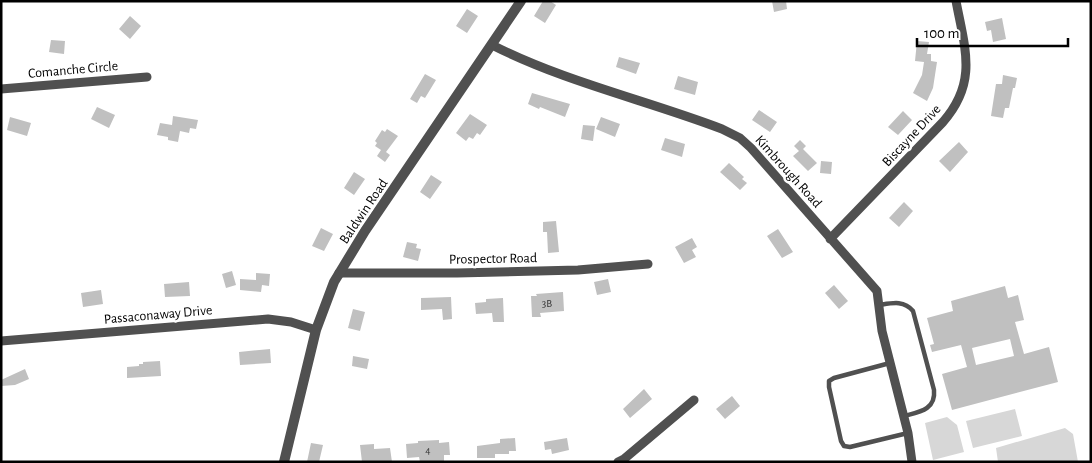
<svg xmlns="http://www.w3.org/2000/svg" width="1092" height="463" font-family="'Alegreya Sans',sans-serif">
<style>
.green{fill:#d7d7d7}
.building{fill:#c0c0c0;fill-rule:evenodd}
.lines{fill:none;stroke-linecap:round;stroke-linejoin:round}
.service{stroke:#505050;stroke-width:4.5}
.minor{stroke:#505050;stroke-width:9}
.tertiary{stroke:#505050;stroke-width:10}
.labels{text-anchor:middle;stroke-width:5;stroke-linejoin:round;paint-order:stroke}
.number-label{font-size:11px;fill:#303030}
.street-label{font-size:14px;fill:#000;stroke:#fff}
</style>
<rect width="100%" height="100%" fill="#fff"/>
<!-- green -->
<path class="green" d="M1015 409 1022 436 973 448 966 421Z
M947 417 957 425 964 452 933 460 925 423Z
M1065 428 1073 434 1078 462H998L996 448Z"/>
<!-- building -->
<path class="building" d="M543 1H550L556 5 545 23 534 16Z
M772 1H786L787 9 774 12Z
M467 9 478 16 467 33 456 26Z
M130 16 141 26 130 39 119 29Z
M1002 18 1006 39 993 42 991 30 987 31 985 22Z
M51 40 65 41 64 54 49 52Z
M917 41 929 42 927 54H931V61L937 62 933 88 927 101 913 93 922 75 924 62 915 61Z
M619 57 640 63 636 74 616 67Z
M425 74 436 80 425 98 421 96 417 103 410 99Z
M1003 75 1017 78 1015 88H1013L1009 108H1005L1003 118 991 116 996 84H1002Z
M678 76 698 82 695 95 674 89Z
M532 93 570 104 565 117 540 107 539 109 528 104Z
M97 107 115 115 109 128 91 119Z
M759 110 777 122 770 132 752 120Z
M903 111 912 120 898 135 888 127Z
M470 114 487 125 480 135 477 133 473 139 469 137 466 141 456 133Z
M173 116 198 120 196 129 190 128 189 133 180 131 178 142 168 140V137L157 135 160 123 172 125Z
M10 117 31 123 27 136 7 130Z
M601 117 620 124 615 137 596 129Z
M583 125 595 126 593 141 581 139Z
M387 129 398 136 386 152 390 155 385 162 377 156 381 150 375 146 377 143 375 141 382 130 385 132Z
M665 138 685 144 682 157 661 150Z
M800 140 806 146 803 149 817 163 808 171 793 156 799 151 794 146Z
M959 142 968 152 950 172 939 161Z
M821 161 832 162 831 174 820 173Z
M729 163 744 177 742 179 747 183 740 190 720 172Z
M354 172 365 179 354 195 344 188Z
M431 175 442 182 430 199 420 192Z
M904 202 913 211 899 227 889 218Z
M556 221 559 252 548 253 547 232H543V222Z
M321 228 333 234 324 251 312 246Z
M778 229 793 252 782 258 767 236Z
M692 238 697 247 692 250 696 257 684 263 675 247Z
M407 242 417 244 416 248 421 249 418 261 403 257Z
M232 271 236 285 226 288 222 274Z
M256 273 270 274 269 286 262 285 261 292 240 290V279L256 280Z
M608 279 611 292 597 295 594 282Z
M189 282 190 296 165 297 164 284Z
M834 285 848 301 839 309 825 293Z
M1005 286 1008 298 1018 295 1024 320 1015 322 1024 354 1049 347 1058 382 952 410 942 374 967 367 961 345 932 352 930 345 934 344 927 318 953 311 951 301ZM1010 339 1014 356 976 365 972 348Z
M101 290 103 304 83 307 81 293Z
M563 292 564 311 540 313 541 317H532L531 296H537L536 294Z
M451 297 452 319 443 320 442 309 421 310V298Z
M503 298 504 322H493L492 313 476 314 475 303 486 302V299Z
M353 309 365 312 360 331 348 328Z
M270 349 271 363 240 365 239 352Z
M353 356 369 359 367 369 352 366Z
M160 361 161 376 127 378V367L139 366V364H143V362Z
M25 369 29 379 15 385 1 386V380Z
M644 389 652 399 630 418 623 409Z
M732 396 740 406 725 419 716 409Z
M515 438 516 451H509V454H495V458H477V446L500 443V439Z
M567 438 569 450 552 454 551 449 545 450 544 442Z
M439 440V443L449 442 450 455H444V461L420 462 419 457 407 458 406 444 418 443V441Z
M311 443 323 445 319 462H307Z
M374 444V449L390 448 392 462H362L360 445Z"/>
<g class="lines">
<!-- service -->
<path class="service" d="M880 305C892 303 904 300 913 311L934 390C936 410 919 412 904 416
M890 363 834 378 829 381V387L841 441 844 446 850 447 908 433"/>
<!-- minor -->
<path class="minor" d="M492 45C565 82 646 100 722 129L740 138 751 148 877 291 882 331 908 433 912 462
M1 89 147 77
M830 239 943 122C978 82 965 49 956 1
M339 273H457L578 270 648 264
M1 341 268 319 291 322 316 330
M618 462 624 459 694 400"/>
<!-- tertiary -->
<path class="tertiary" d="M284 462 316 330 334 282 365 231 521 1"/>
</g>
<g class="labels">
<!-- number labels -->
<g class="number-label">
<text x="547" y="307">3B</text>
<text x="428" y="454">4</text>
</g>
<!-- street labels -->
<g class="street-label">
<text transform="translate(73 69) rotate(-5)" y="5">Comanche Circle</text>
<text transform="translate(911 135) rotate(-47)" y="5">Biscayne Drive</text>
<text transform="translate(789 171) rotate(48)" y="5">Kimbrough Road</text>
<text transform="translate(363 211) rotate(-56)" y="5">Baldwin Road</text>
<text transform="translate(493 258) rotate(-1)" y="5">Prospector Road</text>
<text transform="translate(158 314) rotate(-5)" y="5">Passaconaway Drive</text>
</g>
</g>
<!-- border -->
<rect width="1092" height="463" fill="none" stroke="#000000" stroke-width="5"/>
<!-- scale -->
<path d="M917 38v8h151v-8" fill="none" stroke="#000000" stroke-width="2.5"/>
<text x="924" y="38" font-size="15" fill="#000000" stroke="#ffffff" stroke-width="4" paint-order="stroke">100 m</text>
</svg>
